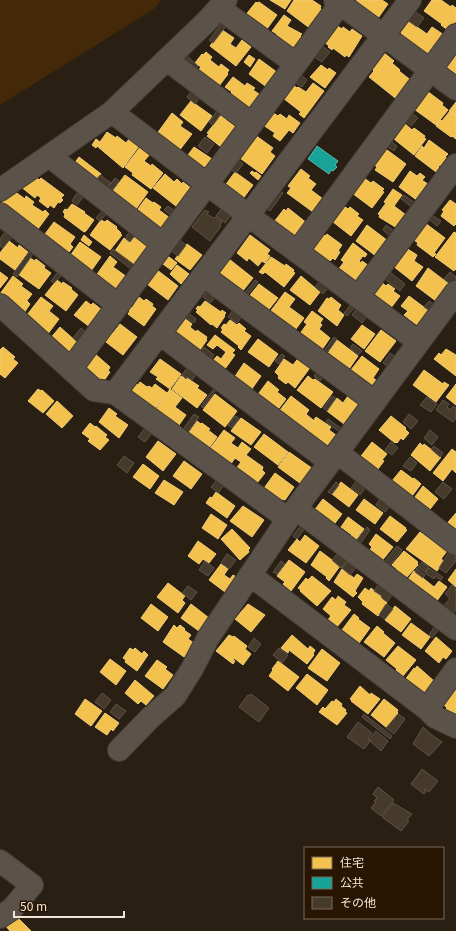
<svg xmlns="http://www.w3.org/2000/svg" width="456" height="931" font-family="Georgia,'Noto Sans JP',serif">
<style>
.green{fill:#432908}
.homes{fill:#f2c14e;stroke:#f2cc77}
.public{fill:#17a398;stroke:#59b7ab}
.building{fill:#463a2b;stroke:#5d544a}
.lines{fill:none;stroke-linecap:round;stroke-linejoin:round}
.minor-casing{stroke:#433a32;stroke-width:24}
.minor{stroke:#5b534a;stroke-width:22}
</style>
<rect width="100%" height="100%" fill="#291f13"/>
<!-- green -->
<path class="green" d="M0 0H161L154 9 0 105Z"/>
<!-- homes -->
<path class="homes" d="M270 0H291L285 9Z
M294 0H312L321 6 320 8 324 12 311 29 287 11Z
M357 0H382L388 4 376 21 354 4Z
M432 0H441L451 7 452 5 456 8V21L449 31 441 25 442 24 424 11Z
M256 2 257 3 259 2 277 15 264 33 244 17Z
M284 15 291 20 287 26 302 34 300 36 305 39 293 55 273 40 277 34 272 31Z
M407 20 427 34 432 27 444 35 429 60 398 37 402 33 399 31Z
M336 25 342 29 343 27 350 32 352 29 362 36 349 57 346 55 345 57 333 48 332 50 328 47 329 46 324 42Z
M222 30 234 38 230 44 236 48 242 40 251 47 236 66 210 46Z
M206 52 212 57 210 60 219 67 221 64 229 70 227 73 228 74 219 86 196 73 201 67 195 63 202 54 203 55Z
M383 52 394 61 392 63 400 70 399 71 413 82 399 101 369 77 374 71 371 68Z
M454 52 456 54V82L441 70Z
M249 55 255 59 250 67 244 62Z
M259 59 278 73 268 88 249 74Z
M321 65 328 70 329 68 336 73 325 88 310 77Z
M233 77 245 86 247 83 255 88 253 90 259 94 258 96 260 98 249 112 228 96 232 92 225 87Z
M313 83 324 91 304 118 299 114 301 112 283 98 293 85 297 88 298 87 306 92Z
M427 91 443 103 442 105 448 110 436 125 414 109Z
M191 101 212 116 201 131 180 115Z
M456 102V116L449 111Z
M450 111 456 116V139L452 136 451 137 436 126 440 120 442 121Z
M172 113 183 122 180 126 192 134 178 152 156 135Z
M223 113 228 117 226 120 236 127 225 150 207 136 209 134 207 133Z
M273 113 278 116 280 114 287 119 289 115 300 123 293 133 289 130 280 141 273 136 275 133 263 125Z
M403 122 412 130 414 128 425 136 424 138 426 139 414 155 394 139 398 134 395 131Z
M107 132 116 138 117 136 126 143 129 139 139 146 123 168 97 146 96 148 92 145 96 139 100 142Z
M255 135 273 148 270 152 275 156 262 174 237 156Z
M429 140 448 154 445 157 448 159 443 167 440 165 438 167 443 170 440 175 415 156 422 146 424 148Z
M141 146 151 153 144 161 151 166 152 164 163 173 151 189 132 175 133 173 125 167Z
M194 147 212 159 207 169 205 168 203 171 185 159Z
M383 147 406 164 393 182 375 170 377 167 372 163Z
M79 157 101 174 93 185 71 168Z
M301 169 310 176 308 178 316 184 311 190 323 199 313 212 287 193 291 188 288 186Z
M252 171 255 173 256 172 261 176 258 180 250 173Z
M410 171 417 176 420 173 425 177 422 180 429 185 418 201 399 187Z
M235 172 253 185 242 200 224 187Z
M165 174 174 182 177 179 182 184 183 182 196 192 181 210 153 188Z
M125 175 148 192 136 209 110 195Z
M35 176 39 180 41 178 64 195 61 198 63 200 60 203 58 202 54 208 50 205 48 208 39 201 41 198 37 195 35 198 20 186Z
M364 178 371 183 373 181 384 189 382 191 384 192 372 208 352 193Z
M393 189 402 195 394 206 406 215 397 228 379 217 380 215 378 214 386 203 384 202Z
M14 191 25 199 26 196 34 202 32 205 43 212 45 210 49 214 35 233 0 205 7 196 9 198Z
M146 198 153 203 154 202 161 207 159 210 170 218 159 233 133 216Z
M450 200 456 204V224L454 226 441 216 444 211 442 210Z
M340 203 348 209 350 207 359 214 357 216 363 220 351 236 328 218Z
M72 204 85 212 84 213 94 220 86 231 84 232 64 217 65 214 63 212 65 209 67 210Z
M288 208 308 224 294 240 274 222 284 209 286 211Z
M101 220 105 222 107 220 117 227 116 228 121 233 120 234 122 235 110 250 90 235Z
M54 222 75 237 70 244 73 247 66 256 42 238Z
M425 223 445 238 434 253 436 254 433 257 417 245 418 243 410 237Z
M367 225 388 241 376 256 356 241Z
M454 232 456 233V270L455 269 454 271 435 257Z
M321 233 325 236 327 234 342 245 338 251 340 252 335 260 333 258 329 262 310 247Z
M136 234 152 246 136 266 115 251 124 238 130 243Z
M84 235 92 242 89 246 81 240Z
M250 235 270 250 267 254 270 256 265 263 262 261 258 266 249 258 247 261 237 253Z
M9 241 18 248 19 245 28 252 15 270 0 259V253Z
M80 242 101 257 91 271 70 256Z
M353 243 367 254 365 257 363 256 359 261 361 263 362 261 372 268 359 284 338 270 344 262 341 260Z
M187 244 202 255 190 270 175 259Z
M406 248 417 255 414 261 423 267 412 281 393 266Z
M165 254 177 263 171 270 159 261Z
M110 256 117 262 113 267 127 277 115 292 95 277Z
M271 257 285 266 286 264 294 270 293 272 295 273 284 287 265 272 263 274 259 272Z
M30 258 35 261 36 259 45 266 44 268 51 273 39 289 18 274Z
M229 259 253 278 242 292 224 281 226 279 219 272Z
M177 265 189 274 181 284 170 274Z
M428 268 449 284 436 301 416 286Z
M157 270 178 286 168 300 147 284Z
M0 272 8 278 0 288Z
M13 276 23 284 21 286 32 294 19 311 0 297V294Z
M301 276 320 292 310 305 290 290Z
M57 280 62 284 63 282 72 288 71 289 78 295 66 311 45 295Z
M380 281 386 286 388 284 395 289 393 291 400 296 390 309 371 294Z
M259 284 278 298 266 313 247 299Z
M285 292 295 299 289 307 304 318 293 333 267 316Z
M409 296 429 311 418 326 404 315 408 311 401 306Z
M41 297 53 306 49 311 59 319 47 335 23 320Z
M139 297 144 301 146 299 153 304 152 306 156 309 144 326 128 314 130 311 128 310 130 306 132 308Z
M331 297 341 305 338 310 344 315 337 326 318 311 327 298 329 299Z
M27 301 30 304 24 313 20 310Z
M86 301 91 305 93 303 102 310 90 327 74 315Z
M205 301 221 312 222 310 226 313 224 315 225 316 217 328 212 324 211 325 196 312 198 310 196 309 198 306 200 307Z
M312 311 323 319 320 323 322 325 319 329 330 338 321 351 299 335 307 324 304 322Z
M184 318 192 324 190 327 196 332 197 330 207 337 206 339 207 340 197 354 172 334Z
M230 320 237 325 239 323 246 329 244 331 251 336 241 350 238 347 239 346 221 332 223 329 221 328 224 324 226 325Z
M120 324 137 337 123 355 102 339 109 331 113 333Z
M362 325 375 334 364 349 351 339Z
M60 327 80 345 69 358 49 340Z
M381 330 396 341 380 362 365 351Z
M215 335 235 350 232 353 235 355 222 373 211 363 217 356 221 359 226 352 217 345 213 349 207 345Z
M258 339 278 354 269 367 248 352Z
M337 340 358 356 347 372 326 356Z
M3 347 15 357 13 359 18 363 5 378 0 374V350Z
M446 349 456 355V376L434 359 439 353 441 355Z
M94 353 110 367 108 371 110 372 103 382 80 368Z
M300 356 312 365 295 388 288 382 286 384 278 378 279 376 275 372 284 359 293 365Z
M362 356 379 369 373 378 380 383 374 391 347 375Z
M160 359 181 374 170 389 156 379 158 377 150 372Z
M244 363 261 376 249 393 234 378Z
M424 370 443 384 444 382 449 385 436 402 413 385Z
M181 376 186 379 187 378 199 386 197 388 207 395 197 408 172 389Z
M308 376 313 380 315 379 333 392 321 408 297 390Z
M268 381 279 390 277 392 286 399 276 412 256 397Z
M140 382 147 387 149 386 152 388 155 384 167 393 151 414 129 392 135 383 138 385Z
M456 384V405L446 397Z
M38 389 41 391 42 390 54 401 43 413 28 401Z
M170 389 182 398 175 407 186 415 177 428 152 415Z
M215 394 237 411 225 427 203 410Z
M291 396 309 410 306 414 313 420 303 433 277 414Z
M348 396 351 398 352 397 363 406 348 427 327 411 337 398 343 403Z
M57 401 73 416 62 428 46 414Z
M109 408 117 414 115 416 128 425 119 438 99 422Z
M391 416 406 428 405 429 409 433 403 440 401 438 397 443 396 442 395 443 379 430Z
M316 417 331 427 329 430 340 438 326 450 303 434Z
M241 418 261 432 251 445 231 431Z
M197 421 201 424 202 423 210 429 208 430 217 437 209 448 185 438Z
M90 423 95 427 96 426 107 435 105 437 109 440 100 450 88 441 90 439 82 433Z
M224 430 235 438 231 443 238 448 242 442 251 449 246 455 263 467 262 470 265 473 257 483 233 473 241 462 235 458 228 468 206 454Z
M264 434 288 452 278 465 254 447Z
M158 441 176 454 163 471 146 457Z
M372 442 387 454 382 460 384 461 375 473 358 460Z
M420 443 423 446 424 444 441 457 430 471 411 455Z
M452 449 456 452V473L452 469 443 481 433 473Z
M289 452 313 469 304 486 278 467Z
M184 461 202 474 191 489 173 476Z
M143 464 159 476 150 489 133 477Z
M401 470 413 479 414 478 420 483 421 484 409 500 392 481Z
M275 473 294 487 285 500 282 499 277 505 262 491Z
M164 480 183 492 174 505 155 493Z
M341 482 358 495 349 507 332 494Z
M423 486 438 499 427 513 412 501Z
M216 492 235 506 227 518 206 503 210 497 212 498Z
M323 499 342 514 332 527 313 512Z
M364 499 383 513 375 524 356 510Z
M243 506 264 520 252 537 230 521Z
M456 513V536L444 527Z
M211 514 227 525 218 539 202 528Z
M390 516 406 528 405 529 407 530 397 542 380 529Z
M348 517 364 529 355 541 350 537 352 535 341 527Z
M232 529 250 548 248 550 249 552 240 560 221 539Z
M420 532 447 551 441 559 444 561 437 571 406 549Z
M376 534 393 547 381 562 369 556 372 552 370 550 372 547 369 544Z
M305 535 319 546 306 563 288 550 297 539 300 542Z
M198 541 216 554 209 563 203 559 199 564 188 556Z
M320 551 340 566 329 581 326 578 327 577 311 565Z
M404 551 418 562 417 563 418 565 405 579 395 571 397 569 392 565Z
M289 560 305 572 291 591 283 584 285 582 277 576Z
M221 564 228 569 224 575 230 579 233 575 238 578 228 592 227 590 225 592 209 580Z
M342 569 354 578 357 574 363 578 355 591 357 593 353 597 334 582Z
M456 569V587L448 580Z
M414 571 434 587 439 581 447 587 436 602 406 582Z
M312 576 331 591 317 606 300 591 301 590 298 588 306 578 308 580Z
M168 583 185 596 182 600 185 603 178 613 157 597Z
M365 588 369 591 371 588 382 597 381 598 387 603 378 616 362 604 363 602 358 597Z
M338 596 346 602 344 605 351 610 336 628 327 621 331 616 323 609 332 597 336 600Z
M151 604 168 617 158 631 141 618Z
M191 604 209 618 204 631 200 629 199 631 181 618Z
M248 604 265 615 251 632 235 619Z
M395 606 411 619 401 632 385 620Z
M354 614 359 618 358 619 370 628 359 643 342 630Z
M411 623 430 637 421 649 402 635Z
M174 625 177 628 180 625 185 629 184 630 191 635 188 639 194 643 184 657 163 642Z
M377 626 384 632 383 633 395 643 384 657 364 642Z
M229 635 233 637 234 636 247 646 245 649 251 654 243 665 234 658 233 660 235 661 233 664 216 651Z
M292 635 308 649 310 646 315 650 313 654 314 655 307 664 289 650 288 653 281 648Z
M436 637 452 651 446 659 443 657 439 663 425 651Z
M398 646 416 660 403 676 396 670 397 669 386 660Z
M130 648 133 650 135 648 142 654 144 651 148 655 137 671 125 662 126 660 123 658Z
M322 649 340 663 327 681 308 668Z
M110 659 126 671 116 685 100 672Z
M157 660 167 667 165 669 173 675 163 689 145 676Z
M278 661 299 677 288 691 269 676 273 670 272 669Z
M417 666 434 681 423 696 404 681 414 668 415 669Z
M307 674 328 690 317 705 296 688Z
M135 680 154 696 146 705 141 701 138 704 125 693Z
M360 686 370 695 371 693 380 699 368 714 351 701 352 700 350 699Z
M455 688 456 689V720L446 710 447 708 444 705Z
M85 699 102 711 91 726 75 714Z
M336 699 342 704 341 706 346 710 345 712 347 713 337 725 319 712 323 707 325 709 332 701 334 702Z
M384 699 398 710 397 712 398 713 387 728 371 715Z
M105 713 119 723 113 731 111 729 107 735 95 727Z
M16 916 31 931H10L4 924Z"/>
<!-- public -->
<path class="public" d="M317 146 338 161 335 165 337 167 333 171 331 170 329 174 308 159Z"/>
<!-- building -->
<path class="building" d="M414 11 424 18 417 27 407 20Z
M222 23 226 26 213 43 209 40Z
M321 45 330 52 322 62 313 56Z
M187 56 198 66 191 75 180 66Z
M300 74 307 80 302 87 294 82Z
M193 89 201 96 195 104 187 97Z
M217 111 221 114 213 125 209 122Z
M410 112 418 118 411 126 404 120Z
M205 137 214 144 207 153 198 146Z
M388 139 397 146 394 151 384 144Z
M236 158 243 164 236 173 229 168Z
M100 175 111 183 104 192 93 184Z
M115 178 119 181 107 197 103 194Z
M278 190 283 193 270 211 266 208Z
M77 193 83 197 77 205 72 201Z
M404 195 419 206 416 210 401 199Z
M168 206 176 212 173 217 164 210Z
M223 207 232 214 225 223 216 216Z
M103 210 107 213 100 221 96 218Z
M205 210 209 212 207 214 213 218 215 217 222 222 220 225 221 226 210 241 192 227Z
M432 215 441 221 437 226 429 219Z
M386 225 395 232 391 237 383 230Z
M131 230 136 234 130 242 125 238Z
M5 232 12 237 3 248 0 246V239Z
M177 238 186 245 178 256 169 249Z
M113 249 136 266 135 272 110 253Z
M29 252 33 254 17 277 13 274Z
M387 270 405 284 400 291 381 276Z
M58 272 62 275 54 283 51 281Z
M450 272 456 277V282L453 286 444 279Z
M255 280 258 282 245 298 242 296Z
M320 281 329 287 323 294 315 287Z
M208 290 216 296 210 303 203 297Z
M429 301 437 307 433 313 424 307Z
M352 303 355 307 347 316 344 313Z
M358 307 368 315 362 323 352 315Z
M234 309 243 315 237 323 228 317Z
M188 313 196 319 194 323 185 317Z
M81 328 89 335 81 345 73 338Z
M334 337 337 339 324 357 321 355Z
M353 344 362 351 358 355 350 348Z
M204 347 214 355 208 363 198 356Z
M390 353 398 359 391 369 383 363Z
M282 354 285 356 279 364 275 361Z
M189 365 198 372 192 380 187 377 186 379 182 375Z
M320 369 326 374 320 381 314 376Z
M216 386 218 387 203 408 201 406Z
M332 396 336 398 327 411 323 408Z
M427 397 437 404 431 412 420 405Z
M443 400 449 404 447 407 451 410 453 406 456 408V418L453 422 436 410Z
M194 414 199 417 184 438 179 435Z
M409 414 418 421 411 429 403 422Z
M235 416 239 418 232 428 228 425Z
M328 419 342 429 340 432 326 422Z
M145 428 152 433 145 442 138 437Z
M430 430 438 437 432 445 424 438Z
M391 442 398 448 392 455 385 450Z
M434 446 443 453 440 457 431 449Z
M124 456 134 463 127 473 117 465Z
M410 457 417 463 411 471 403 466Z
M217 480 224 485 218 493 211 487Z
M357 480 366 487 360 495 351 488Z
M336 482 339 485 332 494 328 492Z
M443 482 452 489 444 499 435 492Z
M380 499 390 506 385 512 376 505Z
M301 525 305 528 297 539 293 536Z
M367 527 370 530 357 548 353 545Z
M397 546 402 550 387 570 381 566Z
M449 552 456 557V561L446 573 439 568Z
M227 554 236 560 229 569 221 563Z
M337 554 347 561 341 568 332 560Z
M205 561 214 568 208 576 199 570Z
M281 561 285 564 277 574 273 572Z
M347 562 356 568 350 575 342 568Z
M422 562 429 567 425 572 418 567Z
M417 568 425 575 423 578 415 572Z
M429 568 443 577 441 580 435 576 434 579 425 573Z
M378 585 392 595 387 602 381 597 382 596 374 591Z
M452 585 456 589V610L452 615 442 608 450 598 445 594Z
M188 586 197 592 191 600 182 593Z
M386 604 393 609 385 619 379 615Z
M435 626 439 629 432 638 429 635Z
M254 638 261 644 255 652 248 647Z
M279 648 288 655 282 663 273 655Z
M102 693 111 700 104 709 95 702Z
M251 694 269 708 259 722 239 707 248 695 249 696Z
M116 704 126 711 119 719 110 712Z
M364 714 392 736 390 739 362 717Z
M398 714 405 719 394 734 386 728Z
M358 722 372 733 368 739 370 741 364 749 347 737Z
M423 727 433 736 442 742 429 756 413 744Z
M376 731 388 741 381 751 369 740Z
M422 769 438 781 429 792 425 789 424 790 426 791 424 794 411 784Z
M378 787 394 800 381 816 371 808 376 802 374 801 377 798 373 794Z
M393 803 412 814 407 820 409 821 401 831 382 817Z"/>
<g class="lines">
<defs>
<path id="minor" d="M335 0 456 89
M219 8 296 64
M167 60 252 124
M112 112 249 216 419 342
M49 156 163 244
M0 190 112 112 207 21 226 0
M0 214 118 305
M297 252 456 35
M204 276 375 402
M358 297 456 165
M0 305 94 390 115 393 288 519 456 292
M160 334 330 462
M71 369 343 0
M115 393 410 0
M338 453 456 544
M296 509 456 629
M250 575 427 709 435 717 456 727
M427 709 456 669
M119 750 150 718 175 696 192 669 208 638 288 519
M0 861 32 885 12 909 0 917"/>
</defs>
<!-- minor casing -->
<use href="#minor" class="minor-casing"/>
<!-- minor -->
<use href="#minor" class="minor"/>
</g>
<!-- legend -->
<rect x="304" y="847" width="140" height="72" fill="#281602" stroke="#796958"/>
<rect x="312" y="857" width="20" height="12" fill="#f2c14e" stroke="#796958"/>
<text x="340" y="867" font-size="12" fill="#f2e5d8">住宅</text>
<rect x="312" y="877" width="20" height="12" fill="#17a398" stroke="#796958"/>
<text x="340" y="887" font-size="12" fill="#f2e5d8">公共</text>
<rect x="312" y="897" width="20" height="12" fill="#463a2b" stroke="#796958"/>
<text x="340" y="907" font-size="12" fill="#f2e5d8">その他</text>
<!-- scale -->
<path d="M14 911v6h110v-6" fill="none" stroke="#f2e5d8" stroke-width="2"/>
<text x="20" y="911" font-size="12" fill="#f2e5d8" stroke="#281602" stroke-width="3" paint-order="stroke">50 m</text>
</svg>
